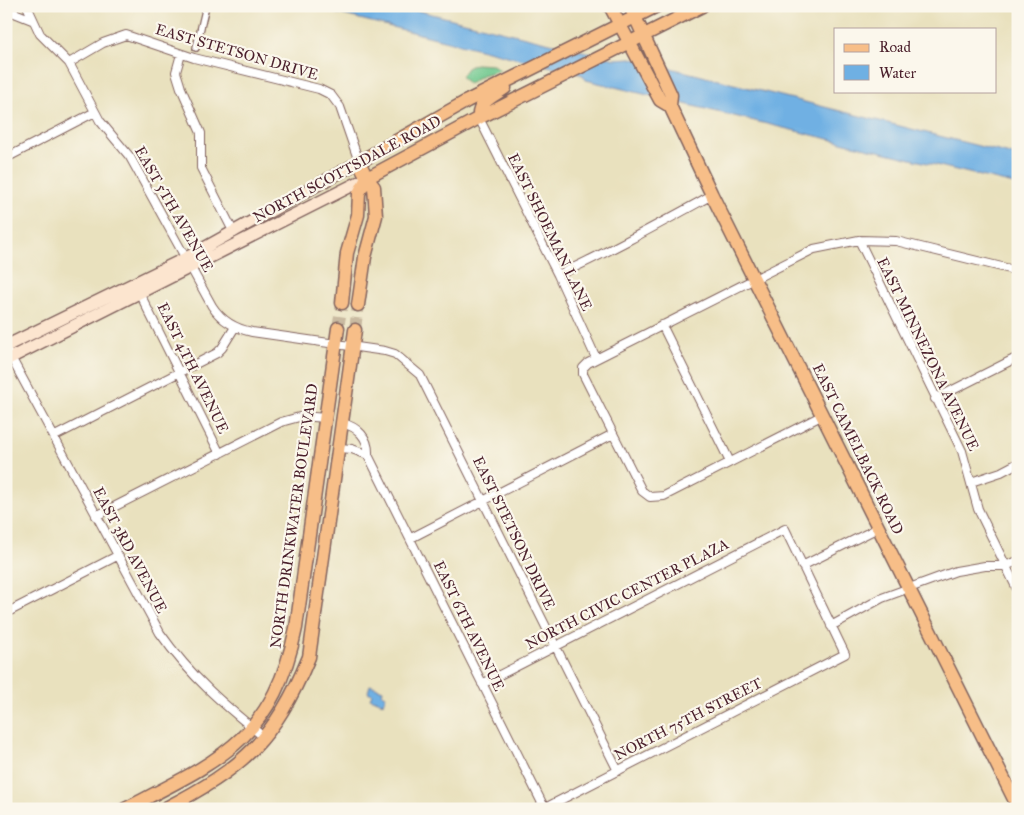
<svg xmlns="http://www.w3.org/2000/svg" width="1024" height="815" font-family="'IM FELL Great Primer',serif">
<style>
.green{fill:#70c88e;stroke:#5d745c}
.water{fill:#6fb0e3;stroke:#5c6887}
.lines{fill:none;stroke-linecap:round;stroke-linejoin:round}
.primary-tunnel{stroke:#c9baa1;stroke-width:12;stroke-dasharray:12 6;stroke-linecap:butt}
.pedestrian-casing{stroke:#82635e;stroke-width:8}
.minor-casing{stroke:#82635e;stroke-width:10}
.secondary-casing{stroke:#82635e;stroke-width:14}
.primary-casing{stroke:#82635e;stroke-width:15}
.pedestrian{stroke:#fff;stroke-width:5.5}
.minor{stroke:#fff;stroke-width:8}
.secondary{stroke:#fce5cf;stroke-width:11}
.primary{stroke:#f7be88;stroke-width:12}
.labels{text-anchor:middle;stroke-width:4.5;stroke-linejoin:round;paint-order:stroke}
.street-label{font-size:15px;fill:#4a1f2b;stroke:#fbf7ec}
</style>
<rect width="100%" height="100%" fill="#fbf7ec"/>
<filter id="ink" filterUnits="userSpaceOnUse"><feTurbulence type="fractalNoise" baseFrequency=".02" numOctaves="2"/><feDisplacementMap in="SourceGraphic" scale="10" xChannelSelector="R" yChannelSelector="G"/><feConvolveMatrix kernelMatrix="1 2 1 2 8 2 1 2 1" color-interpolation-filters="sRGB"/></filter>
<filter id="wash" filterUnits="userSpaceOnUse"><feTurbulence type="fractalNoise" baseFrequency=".0096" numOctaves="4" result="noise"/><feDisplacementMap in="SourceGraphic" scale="20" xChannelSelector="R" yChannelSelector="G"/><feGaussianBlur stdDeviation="1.12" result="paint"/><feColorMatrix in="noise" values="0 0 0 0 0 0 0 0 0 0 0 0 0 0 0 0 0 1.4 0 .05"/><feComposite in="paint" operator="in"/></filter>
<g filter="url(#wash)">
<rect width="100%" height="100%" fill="#e9e1be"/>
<!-- green -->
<path class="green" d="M475 64 493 65 500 70 482 75 468 84 461 76 467 68Z"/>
<!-- water -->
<path class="water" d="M319 6H399L615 59 631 58 1018 156V185L586 80 583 75 324 10Z
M370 685 383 690 382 694 386 696 383 703 370 698 372 694 368 692Z"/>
</g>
<g filter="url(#ink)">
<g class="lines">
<!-- primary-tunnel -->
<path class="primary-tunnel" d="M338 328 342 303
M355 330 358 305"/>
<defs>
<path id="pedestrian" d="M196 48 206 6"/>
<path id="minor" d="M27 6 40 34 69 63 100 121 130 157 212 306C221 320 236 329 252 332L385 351 395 354 420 375 618 771
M12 12 32 20
M6 15 15 6
M181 54 176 72 181 88 201 133V168L234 233
M69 63 103 43 126 35 194 58 319 89 331 95 340 107 359 162
M479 118 558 275 596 358
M6 158 95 112
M859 240 962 451 978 509 1018 591
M558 275C611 251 661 223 712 195
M140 294 220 454
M662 325 730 462
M6 348 160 633C191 677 224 705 265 738
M935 399 1018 357
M823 415 664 496 650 497 642 491 583 374V368L588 363 814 249 859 240 896 241 1018 271
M342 423C358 427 369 438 368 455L545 809
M55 436 217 353 222 348 235 327
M339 448 352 449 368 455
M971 482 1001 472 1018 463
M96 516 281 422 303 416 325 418
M411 538 613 434
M802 566 878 528
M6 613 117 556
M831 626 882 598 956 571 985 566H1005L1018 561
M482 684 785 529 845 654 543 809"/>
<path id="secondary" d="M6 346 186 258 359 162
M6 360 367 178"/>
<path id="primary" d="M610 6 660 100 670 106
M630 6 671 95 670 106 712 195 1018 807
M479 118C477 102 494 96 505 88
M367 178 479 118 702 6
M342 303 347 253 358 215 359 193 367 178
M358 305 365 257 376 216 374 187 367 178 359 162 467 101 657 6
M125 809C218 761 273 740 296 628L338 328
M164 809C243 768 274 741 309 657L355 330"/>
</defs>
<!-- pedestrian casing -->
<use href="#pedestrian" class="pedestrian-casing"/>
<!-- minor casing -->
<use href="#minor" class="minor-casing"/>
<!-- secondary casing -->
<use href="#secondary" class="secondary-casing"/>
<!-- primary casing -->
<use href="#primary" class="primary-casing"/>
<!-- pedestrian -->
<use href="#pedestrian" class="pedestrian"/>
<!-- minor -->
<use href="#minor" class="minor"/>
<!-- secondary -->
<use href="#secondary" class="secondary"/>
<!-- primary -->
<use href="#primary" class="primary"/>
</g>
</g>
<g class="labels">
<!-- street labels -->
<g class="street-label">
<text transform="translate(237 52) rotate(16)" y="5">EAST STETSON DRIVE</text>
<text transform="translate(347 169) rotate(-28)" y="5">NORTH SCOTTSDALE ROAD</text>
<text transform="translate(174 209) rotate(60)" y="5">EAST 5TH AVENUE</text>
<text transform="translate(550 232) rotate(64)" y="5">EAST SHOEMAN LANE</text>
<text transform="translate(928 354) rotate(64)" y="5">EAST MINNEZONA AVENUE</text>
<text transform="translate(193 368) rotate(64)" y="5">EAST 4TH AVENUE</text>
<text transform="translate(858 449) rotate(64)" y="5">EAST CAMELBACK ROAD</text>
<text transform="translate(294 516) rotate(-82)" y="5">NORTH DRINKWATER BOULEVARD</text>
<text transform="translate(514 533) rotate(64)" y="5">EAST STETSON DRIVE</text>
<text transform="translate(130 550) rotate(62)" y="5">EAST 3RD AVENUE</text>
<text transform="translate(627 594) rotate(-27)" y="5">NORTH CIVIC CENTER PLAZA</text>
<text transform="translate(469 626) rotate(64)" y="5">EAST 6TH AVENUE</text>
<text transform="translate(688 719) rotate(-27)" y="5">NORTH 75TH STREET</text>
</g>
</g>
<!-- margin -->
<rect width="1024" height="815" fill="none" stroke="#fbf7ec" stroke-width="25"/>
<!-- legend -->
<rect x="834" y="28" width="162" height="65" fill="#fbf7ec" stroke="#b4a19f"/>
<rect x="844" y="44" width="25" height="8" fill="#f7be88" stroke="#b4a19f"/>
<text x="879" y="52" font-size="15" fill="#4a1f2b">Road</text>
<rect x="844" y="65" width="25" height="15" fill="#6fb0e3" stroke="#b4a19f"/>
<text x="879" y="78" font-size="15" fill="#4a1f2b">Water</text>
</svg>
